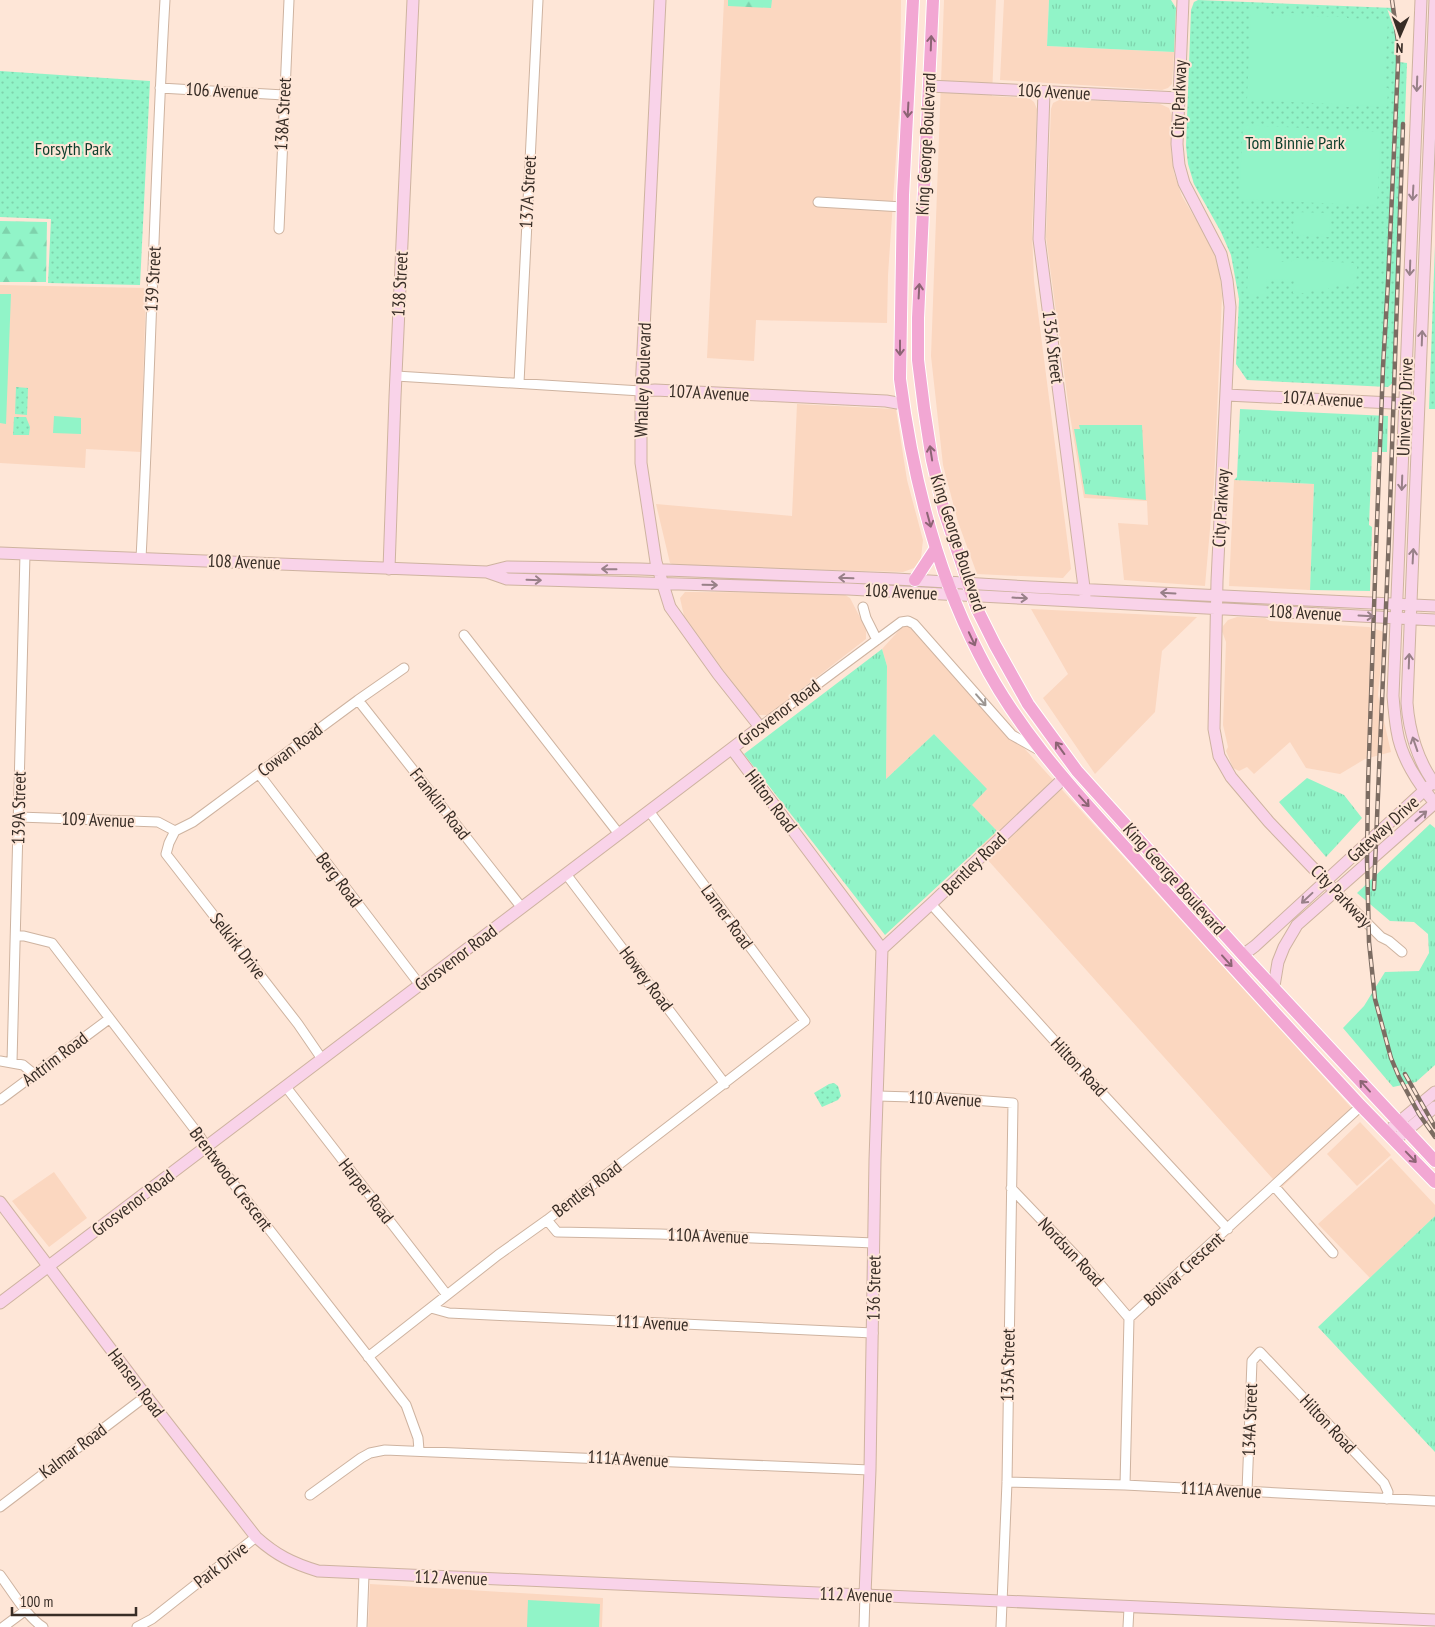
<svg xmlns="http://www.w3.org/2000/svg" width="1435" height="1627" font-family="'PT Sans Narrow',sans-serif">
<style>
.built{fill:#fbd7c0}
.grass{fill:url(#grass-tufts)}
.forest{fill:url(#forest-firs)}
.park{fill:url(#park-dots)}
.garden{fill:#91f4c8}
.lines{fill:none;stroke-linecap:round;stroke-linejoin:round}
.street-casing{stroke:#ceb3a0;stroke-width:11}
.secondary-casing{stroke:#ceb3a0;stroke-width:13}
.primary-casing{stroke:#fff;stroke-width:14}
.street{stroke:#fff;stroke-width:9}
.secondary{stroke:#f9d3e9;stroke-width:11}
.primary{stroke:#f2a7d3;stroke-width:12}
.rail-casing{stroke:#7c6c62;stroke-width:4.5}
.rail{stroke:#fee6d7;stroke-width:2.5;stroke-dasharray:8;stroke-linecap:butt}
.oneway{stroke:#8c6474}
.oneway2{stroke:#988088}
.oneway3{stroke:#9c9692}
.labels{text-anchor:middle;stroke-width:4;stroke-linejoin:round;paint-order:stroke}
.street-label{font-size:18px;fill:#382d26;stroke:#fee6d7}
.park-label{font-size:18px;fill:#0d3f2d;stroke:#fee6d7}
</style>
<defs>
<pattern id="grass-tufts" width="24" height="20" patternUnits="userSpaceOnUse" patternTransform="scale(1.25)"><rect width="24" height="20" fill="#91f4c8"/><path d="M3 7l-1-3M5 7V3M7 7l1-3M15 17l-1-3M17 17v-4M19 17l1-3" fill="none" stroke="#7ed2ac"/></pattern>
<pattern id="forest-firs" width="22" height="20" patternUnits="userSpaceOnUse" patternTransform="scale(1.25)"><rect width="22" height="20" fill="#91f4c8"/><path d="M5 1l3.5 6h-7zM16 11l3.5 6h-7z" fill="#7ed2ac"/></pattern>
<pattern id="park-dots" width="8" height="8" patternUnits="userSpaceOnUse" patternTransform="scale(1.25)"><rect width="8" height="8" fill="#91f4c8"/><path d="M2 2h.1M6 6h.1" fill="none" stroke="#7ed2ac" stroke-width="1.8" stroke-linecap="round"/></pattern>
</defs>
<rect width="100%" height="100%" fill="#fee6d7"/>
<!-- built -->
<path class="built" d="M724 0H901L900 98 888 275 887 323 756 320 754 361 707 358Z
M944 0H996L992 96 1029 98 1034 102 1037 109 1032 231 1034 281 1071 569 1063 578 977 574 958 522 943 465 931 356Z
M1004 0H1049L1047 46 1174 52 1172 84 1168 88 1162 90 1000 80Z
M1061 99 1160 104 1169 108 1172 116 1171 150 1174 173 1182 196 1210 244 1216 258 1220 276 1222 296 1214 484 1205 586 1124 580 1118 523 1148 525 1147 501 1084 498 1069 410 1046 237 1051 109 1053 103Z
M0 285 146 288 141 452 86 449 85 468 0 463Z
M797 404 896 409 907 480 923 540 921 558 914 568 903 572 677 566 670 563 656 504 792 516Z
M1234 480 1314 484 1310 590 1229 586Z
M685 592 842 593 850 598 866 629V639L768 715H759L748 706 684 616 680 598Z
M1031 609 1197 617 1162 651 1155 712 1095 774 1043 698 1068 674Z
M1237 617 1265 618 1270 621 1369 627 1384 632 1378 695 1391 752 1365 759 1340 774 1306 768 1290 742 1254 774 1247 767 1239 771 1233 768 1226 751 1228 747 1223 725 1226 642 1222 631 1223 626 1228 620Z
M903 626H913L1358 1115 1281 1188 978 849 997 831 971 805 986 789 934 734 886 779 887 666 882 649Z
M1360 1122 1391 1155 1357 1186 1327 1154Z
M1391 1158 1435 1205V1216L1370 1278 1318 1224Z
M54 1172 87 1218 49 1247 12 1201Z
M370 1584 603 1598 602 1627H368Z"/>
<!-- grass -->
<path class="grass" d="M1049 0H1171L1176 8 1174 52 1047 46Z
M1240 409 1388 416 1387 452H1372L1369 525 1372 527 1370 591 1310 590 1314 484 1234 480 1237 477Z
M1079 425H1142L1146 500 1085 494 1074 429H1080Z
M882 649 887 666 886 779 934 734 987 789 972 805 997 831 885 935 744 754Z
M1307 778 1344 795 1362 818 1326 857 1279 802Z
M1430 824 1435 828V1065L1416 1082 1393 1087 1343 1028 1364 1006 1385 972 1419 971 1429 953 1428 934 1414 922 1390 921 1357 893Z
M1435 1216V1452L1318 1327Z"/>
<!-- forest -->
<path class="forest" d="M728 0H772L771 8 728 6Z
M0 221 47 222 46 282H0Z"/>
<!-- park -->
<path class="park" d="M1198 0 1393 8 1399 62 1407 63 1395 381 1388 387 1247 380 1236 364 1239 299 1231 255 1221 232 1194 184 1188 164 1186 146 1191 10 1194 2Z
M0 71 150 81 140 285 48 283 51 219 0 217Z
M1435 245V409H1429Z
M16 387 28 388 27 415 15 414Z
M14 417H26L30 427 29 435H13Z
M834 1083 838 1086 841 1096 838 1100 822 1107 814 1093 829 1084Z"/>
<!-- garden -->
<path class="garden" d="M1251 11H1269V15L1291 16V13L1306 14 1307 16 1347 17V18L1388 20 1384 87 1388 88 1387 107 1350 105V107L1333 106V104L1247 100Z
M1243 125 1381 132 1377 206 1239 199Z
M1294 212 1330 213 1329 237 1293 235Z
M1249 247 1280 249V262H1290L1297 258 1319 261 1353 263 1357 267 1356 282 1352 285H1332V288H1328V291H1307L1306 293H1293L1294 280 1267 279 1265 294H1247Z
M0 294H11L6 424 0 423Z
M54 416 81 418V434L53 433Z
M528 1600 600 1604 599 1627H527Z"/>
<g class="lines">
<defs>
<path id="street" d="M160 88 284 95
M818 202 903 207
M279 229 289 0
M396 376 641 391
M519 383 538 0
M141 558C151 372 154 186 165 0
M863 607 866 618 877 640
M464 635 619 834
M358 700 522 908
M760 727 901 622 908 621 914 624 1012 735 1037 749
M259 774 420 985
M19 817 158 822 175 831
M175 831 169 843 166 854 298 1024 322 1059
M175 831 193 822 358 700 404 668
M566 874 725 1084
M1336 892 1381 937 1389 941 1402 952
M931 904 1088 1078 1228 1229
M16 936H24L52 943 199 1135 212 1156 406 1405 418 1438 419 1450
M0 1061 23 1065 34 1074
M12 1062 25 554
M286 1087 447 1295
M878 1096 946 1098 1013 1103 1007 1482 1001 1627
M0 1100 109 1019
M1274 1186 1333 1253
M1011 1188 1077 1257 1129 1318
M547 1220 557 1232 660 1234 874 1243
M431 1308 449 1313 873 1333
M368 1357 498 1255 547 1220 805 1021 649 811
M1007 1482 1125 1485 1435 1501
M1125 1485 1129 1318 1361 1106
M1247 1491 1252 1361 1260 1352 1384 1483 1388 1492 1387 1499
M310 1495 361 1458 370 1453 385 1450 870 1470
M0 1507 146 1396
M0 1575C12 1591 27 1617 43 1627
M3 1627 26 1610
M137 1627 152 1619 256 1537
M362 1627 364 1574
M864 1627 865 1595
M1128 1627 1129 1608"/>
<path id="secondary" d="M1183 0 1177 144 1179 165 1184 183 1221 254 1227 280 1230 307 1217 581 1214 729 1219 756 1231 777 1269 822 1336 892
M1421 0 1393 696C1394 708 1395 720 1397 731 1401 757 1418 784 1435 803
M1435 0 1407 703C1409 731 1418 762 1435 784
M929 86 1179 98
M1044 92 1039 239 1085 595
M641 391 655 390 886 401 903 404
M1227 395 1412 404
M0 553 487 572 507 567 640 569 896 579 1030 587 1435 606
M389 569 395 397 413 0
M487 572 507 579 848 589 1435 620
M732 749 882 949
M882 949 931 904 1064 778
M1243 955 1255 946 1428 787
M1274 986 1278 962 1284 947 1297 925 1435 803
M1387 1132 1435 1092
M1395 1140 1435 1107
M0 1202 140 1388 256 1537C276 1555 292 1563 318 1571L1435 1620
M0 1303 760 727 718 674 670 607 656 562 641 463V391L660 0
M865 1595 870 1470 875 1160 882 949"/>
<path id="primary" d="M913 0 903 195 900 379C912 472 936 571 979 654 1022 740 1089 806 1152 877 1220 953 1289 1029 1359 1104 1384 1130 1410 1156 1435 1182
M933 0 918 318V360L924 408 932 460 944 511 977 609 995 645 1028 704 1077 771 1243 955 1435 1161
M915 580 936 548"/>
</defs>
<!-- street casing -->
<use href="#street" class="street-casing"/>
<!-- secondary casing -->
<use href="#secondary" class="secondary-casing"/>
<!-- primary casing -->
<use href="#primary" class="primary-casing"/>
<!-- street -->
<use href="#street" class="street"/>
<!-- secondary -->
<use href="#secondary" class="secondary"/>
<!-- primary -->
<use href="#primary" class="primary"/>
<defs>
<path id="rail" d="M1392 0 1398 42V64L1388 282 1383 367 1376 549 1368 786 1367 859 1369 942 1375 999 1391 1058 1399 1077 1419 1114 1435 1137
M1374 889 1389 536 1403 124
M1405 1074 1435 1127"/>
</defs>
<!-- rail casing -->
<use href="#rail" class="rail-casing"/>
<!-- rail -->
<use href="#rail" class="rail"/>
</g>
<!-- one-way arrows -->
<defs><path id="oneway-shaft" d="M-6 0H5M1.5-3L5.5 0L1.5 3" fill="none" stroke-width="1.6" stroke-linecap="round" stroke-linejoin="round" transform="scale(1.25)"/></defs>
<g class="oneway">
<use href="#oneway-shaft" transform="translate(931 43) rotate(-88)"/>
<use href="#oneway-shaft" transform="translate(908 110) rotate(93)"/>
<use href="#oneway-shaft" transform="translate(919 291) rotate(-87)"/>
<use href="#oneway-shaft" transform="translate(900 348) rotate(90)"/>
<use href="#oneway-shaft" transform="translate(931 453) rotate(-99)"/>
<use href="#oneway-shaft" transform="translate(929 520) rotate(75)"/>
<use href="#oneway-shaft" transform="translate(972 639) rotate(65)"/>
<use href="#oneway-shaft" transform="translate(1060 748) rotate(-126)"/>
<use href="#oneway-shaft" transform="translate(1084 801) rotate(48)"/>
<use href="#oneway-shaft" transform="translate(1227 961) rotate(48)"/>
<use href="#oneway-shaft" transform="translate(1365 1086) rotate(-132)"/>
<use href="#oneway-shaft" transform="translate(1411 1157) rotate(46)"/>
</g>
<g class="oneway2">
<use href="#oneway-shaft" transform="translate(1417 84) rotate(92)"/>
<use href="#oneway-shaft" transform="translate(1413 193) rotate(93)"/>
<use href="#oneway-shaft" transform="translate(1410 268) rotate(92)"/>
<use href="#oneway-shaft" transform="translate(1422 338) rotate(-88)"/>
<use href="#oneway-shaft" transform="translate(1402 483) rotate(92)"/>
<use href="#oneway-shaft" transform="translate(1413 556) rotate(-87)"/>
<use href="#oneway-shaft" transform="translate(609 569) rotate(-179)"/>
<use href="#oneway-shaft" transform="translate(846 578) rotate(-178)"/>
<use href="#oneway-shaft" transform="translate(534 580) rotate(2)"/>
<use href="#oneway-shaft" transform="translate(710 585) rotate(1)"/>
<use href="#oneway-shaft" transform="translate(1168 593) rotate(-177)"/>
<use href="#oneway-shaft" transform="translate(1020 598) rotate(3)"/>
<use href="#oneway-shaft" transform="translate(1366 616) rotate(3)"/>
<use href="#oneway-shaft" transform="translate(1409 661) rotate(-88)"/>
<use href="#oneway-shaft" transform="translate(1415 744) rotate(-109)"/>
<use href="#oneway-shaft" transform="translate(1421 816) rotate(-41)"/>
<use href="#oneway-shaft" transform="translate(1307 898) rotate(137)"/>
</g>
<use class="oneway3" href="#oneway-shaft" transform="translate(981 700) rotate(49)"/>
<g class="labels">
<!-- street labels -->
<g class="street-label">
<text transform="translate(222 91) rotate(3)" y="6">106 Avenue</text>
<text transform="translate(1054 92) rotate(3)" y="6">106 Avenue</text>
<text transform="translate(1179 99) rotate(-88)" y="6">City Parkway</text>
<text transform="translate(283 114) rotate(-87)" y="6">138A Street</text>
<text transform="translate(926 144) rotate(-87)" y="6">King George Boulevard</text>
<text transform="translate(528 192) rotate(-87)" y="6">137A Street</text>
<text transform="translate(153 279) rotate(-87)" y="6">139 Street</text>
<text transform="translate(400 284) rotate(-87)" y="6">138 Street</text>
<text transform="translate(1053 347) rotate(83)" y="6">135A Street</text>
<text transform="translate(643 380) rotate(-88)" y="6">Whalley Boulevard</text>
<text transform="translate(709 393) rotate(3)" y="6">107A Avenue</text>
<text transform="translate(1323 399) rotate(3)" y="6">107A Avenue</text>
<text transform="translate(1405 407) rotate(-88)" y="6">University Drive</text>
<text transform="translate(1221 508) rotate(-87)" y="6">City Parkway</text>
<text transform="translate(958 543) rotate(72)" y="6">King George Boulevard</text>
<text transform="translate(244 562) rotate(2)" y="6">108 Avenue</text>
<text transform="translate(901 592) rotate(3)" y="6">108 Avenue</text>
<text transform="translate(1305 613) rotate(3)" y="6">108 Avenue</text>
<text transform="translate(779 713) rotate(-37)" y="6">Grosvenor Road</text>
<text transform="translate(290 750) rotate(-37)" y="6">Cowan Road</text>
<text transform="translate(771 801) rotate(53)" y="6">Hilton Road</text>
<text transform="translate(440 804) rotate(52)" y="6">Franklin Road</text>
<text transform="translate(19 808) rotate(-89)" y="6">139A Street</text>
<text transform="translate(98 820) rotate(2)" y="6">109 Avenue</text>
<text transform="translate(1383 829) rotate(-42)" y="6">Gateway Drive</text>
<text transform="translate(974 864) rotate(-44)" y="6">Bentley Road</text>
<text transform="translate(1174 879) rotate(48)" y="6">King George Boulevard</text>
<text transform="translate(339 880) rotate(53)" y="6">Berg Road</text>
<text transform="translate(1341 896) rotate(46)" y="6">City Parkway</text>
<text transform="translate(727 917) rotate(54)" y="6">Larner Road</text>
<text transform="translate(238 946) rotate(52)" y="6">Selkirk Drive</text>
<text transform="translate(456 958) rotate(-37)" y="6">Grosvenor Road</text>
<text transform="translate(646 979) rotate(53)" y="6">Howey Road</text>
<text transform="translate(55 1059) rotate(-37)" y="6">Antrim Road</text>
<text transform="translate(1079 1067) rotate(47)" y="6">Hilton Road</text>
<text transform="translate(945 1099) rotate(3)" y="6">110 Avenue</text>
<text transform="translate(231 1179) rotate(53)" y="6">Brentwood Crescent</text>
<text transform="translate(587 1189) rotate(-37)" y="6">Bentley Road</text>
<text transform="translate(366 1191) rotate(52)" y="6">Harper Road</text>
<text transform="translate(133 1203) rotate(-37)" y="6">Grosvenor Road</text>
<text transform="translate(708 1236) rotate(2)" y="6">110A Avenue</text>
<text transform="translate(1071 1252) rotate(47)" y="6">Nordsun Road</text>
<text transform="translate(1184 1269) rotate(-42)" y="6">Bolivar Crescent</text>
<text transform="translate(874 1288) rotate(-89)" y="6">136 Street</text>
<text transform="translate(652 1323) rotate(3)" y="6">111 Avenue</text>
<text transform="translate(1008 1365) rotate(-89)" y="6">135A Street</text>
<text transform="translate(136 1383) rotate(53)" y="6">Hansen Road</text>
<text transform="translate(1250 1420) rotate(-88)" y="6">134A Street</text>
<text transform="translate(1328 1424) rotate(47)" y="6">Hilton Road</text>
<text transform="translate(73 1451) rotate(-37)" y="6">Kalmar Road</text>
<text transform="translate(628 1459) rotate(3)" y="6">111A Avenue</text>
<text transform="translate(1221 1490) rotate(3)" y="6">111A Avenue</text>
<text transform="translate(221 1565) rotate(-38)" y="6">Park Drive</text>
<text transform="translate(451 1578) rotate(2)" y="6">112 Avenue</text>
<text transform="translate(856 1595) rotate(2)" y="6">112 Avenue</text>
</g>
<!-- park labels -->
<g class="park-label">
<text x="1295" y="149">Tom Binnie Park</text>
<text x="73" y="155">Forsyth Park</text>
</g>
</g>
<!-- north arrow -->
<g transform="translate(1400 35) rotate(182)" stroke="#fee6d7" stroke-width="4" paint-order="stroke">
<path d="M0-4L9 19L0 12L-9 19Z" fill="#382d26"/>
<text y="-8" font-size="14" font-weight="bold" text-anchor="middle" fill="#382d26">N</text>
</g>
<!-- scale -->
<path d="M12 1607v8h124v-8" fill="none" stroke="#382d26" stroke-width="2.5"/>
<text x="20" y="1607" font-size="15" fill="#382d26" stroke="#fee6d7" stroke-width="4" paint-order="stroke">100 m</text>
</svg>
